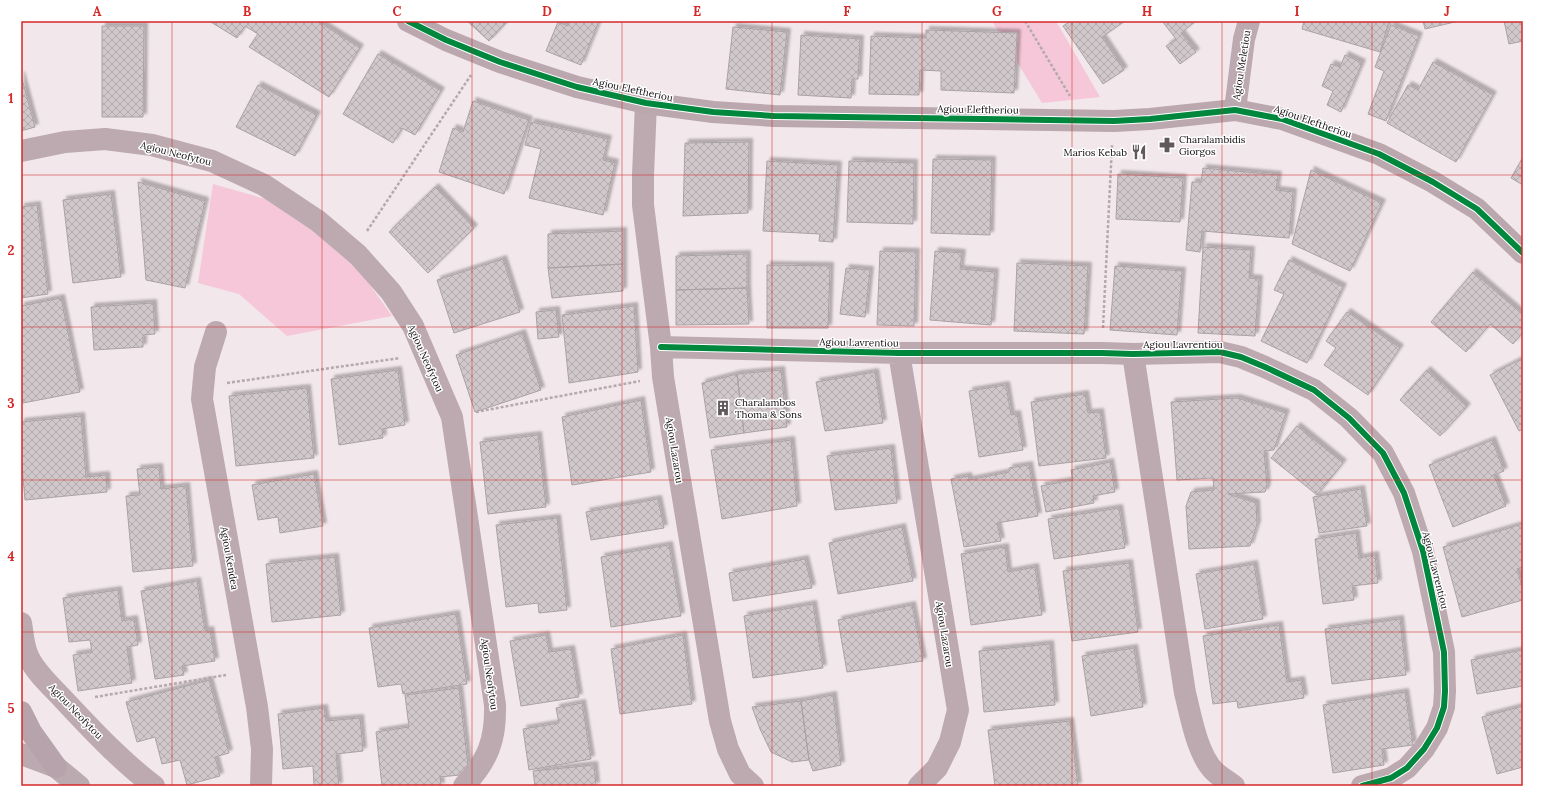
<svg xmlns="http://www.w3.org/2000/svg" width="1544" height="807" font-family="Lora,serif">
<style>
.park{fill:#f5c7d8}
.building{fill:url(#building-cross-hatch);stroke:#aaa2a4;filter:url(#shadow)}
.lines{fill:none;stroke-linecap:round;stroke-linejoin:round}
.path{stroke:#b6a9ae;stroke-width:2.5;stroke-dasharray:3 2;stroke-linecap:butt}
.street{stroke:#bcaab0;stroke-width:22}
.secondary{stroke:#bba7ae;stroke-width:22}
.primary{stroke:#bcaab1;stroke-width:22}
.highway{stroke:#b6a3ab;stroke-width:22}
.cycleway-casing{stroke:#fff;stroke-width:8}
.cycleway{stroke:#00873e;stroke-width:6}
.grid{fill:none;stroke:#d62828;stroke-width:1;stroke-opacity:0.55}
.labels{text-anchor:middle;stroke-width:3;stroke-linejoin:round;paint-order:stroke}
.street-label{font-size:10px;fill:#110b0e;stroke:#fff}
.poi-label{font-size:10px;fill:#110b0e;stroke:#fff;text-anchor:start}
.neatline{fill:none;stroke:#d62828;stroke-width:1.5}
.grid-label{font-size:13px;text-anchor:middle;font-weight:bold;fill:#d62828}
</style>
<defs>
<pattern id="building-cross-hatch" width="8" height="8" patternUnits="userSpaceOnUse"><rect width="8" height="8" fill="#d0c8ca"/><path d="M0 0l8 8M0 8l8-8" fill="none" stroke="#b2aaac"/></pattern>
<filter id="shadow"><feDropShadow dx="3.5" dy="-3.5" stdDeviation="1" flood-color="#0004"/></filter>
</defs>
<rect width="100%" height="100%" fill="#f2e7ea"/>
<!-- park -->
<path class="park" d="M992 21H1056L1100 97 1042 103Z
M213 184 269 200 346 251 392 316 287 336 239 294 198 283Z"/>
<!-- building -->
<path class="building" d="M209 21H317L360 48 329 97 249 47 258 34 245 26 237 38Z
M467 21H508L489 41Z
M570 21H599L581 65 546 51 558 22 568 26Z
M1071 21H1125L1102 37 1124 70 1103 84 1063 26Z
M1162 21H1196L1181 33 1196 52 1180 64 1166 46 1176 39Z
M1304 21H1389L1380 52 1302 29Z
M1423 21H1459L1425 29Z
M1504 21H1523V41L1509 44Z
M1391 25 1419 36 1386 121 1368 114 1384 71 1375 67Z
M102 26H144L143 117H102Z
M733 27 787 32 780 95 726 89Z
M926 30 1017 33 1014 93 941 90V71L920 70 919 95 869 94 871 36 926 38Z
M801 35 860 39 858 79H852L851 98 798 95Z
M378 54 441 91 415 135 402 128 393 143 343 114Z
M1345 55 1362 63 1341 112 1327 105 1333 91 1322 86 1331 64 1340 67Z
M1433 62 1493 95 1456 162 1387 123 1408 85 1418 90Z
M21 75 35 127 21 131Z
M258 85 317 115 295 156 236 127Z
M473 101 529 120 504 194 439 172 453 128 463 132Z
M531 122 608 139 603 160 615 163 603 215 529 198 541 149 525 145Z
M749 142 748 213 683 216 685 143Z
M1523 157V185L1511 178Z
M933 159 992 160 990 235 931 233Z
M767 161 838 165 833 242 819 241 820 234 763 231Z
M849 161 914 163 913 224 847 222Z
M1203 168 1278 175 1276 190 1293 192 1289 238 1202 231 1200 252 1186 250 1192 182H1201Z
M1311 170 1382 203 1350 271 1292 244Z
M1118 174 1183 178 1180 222 1116 219Z
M138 182 205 201 185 288 146 280Z
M435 187 474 228 428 273 389 232Z
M111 194 121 277 73 283 63 200Z
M37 205 48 294 21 298V207Z
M623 231V264L548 268V234Z
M1203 247 1251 250 1249 278 1259 279 1255 336 1198 333Z
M880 251 916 252 914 326 877 325Z
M935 251 962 253 960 269 995 272 991 325 930 320Z
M747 254V288L676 290V256Z
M503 259 520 312 454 333 437 280Z
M1289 260 1343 287 1307 363 1261 341 1284 294 1274 290Z
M1017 263 1088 266 1084 334 1014 331Z
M623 264V291L552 298 548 268Z
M767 265 830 266 828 328H767Z
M1115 266 1182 271 1177 335 1110 330Z
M846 268 870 270 865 317 840 314Z
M1473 272 1523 315V332L1513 344 1490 324 1466 352 1431 322Z
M747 288 749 324 676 325V290Z
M61 298 80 392 23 403 21 391V306Z
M153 303 155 334 143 335V347L94 350 91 307Z
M634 306 638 372 569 383 562 315Z
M556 310 559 337 538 339 536 312Z
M1347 312 1400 348 1368 395 1324 365 1336 348 1326 341Z
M522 333 541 390 475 412 456 355Z
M1523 358V429L1519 431 1490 375Z
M398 370 405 425 382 429 383 438 339 445 331 379Z
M781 370 787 427 744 433 737 374Z
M1427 370 1467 407 1440 436 1400 400Z
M875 372 883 423 825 431 816 382Z
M737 374 744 433 710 438 702 383Z
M1006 385 1011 415 1017 414 1023 450 979 457 969 391Z
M307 388 314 458 236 466 229 396Z
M1085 394 1088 413 1100 412 1106 458 1039 466 1031 402Z
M1237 398 1286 413 1274 450 1264 451 1267 486 1265 492 1228 494 1256 503 1257 524 1250 546 1189 549 1186 506 1191 492 1214 490 1213 478 1177 480 1171 402Z
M641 400 651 472 572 485 562 417Z
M81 416 86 477 106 475 107 492 25 500 21 455V422Z
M1297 426 1343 463 1317 495 1271 458Z
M538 435 546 507 488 514 480 442Z
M791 440 797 506 722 519 711 450Z
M1492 440 1504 471 1494 475 1506 506 1453 527 1429 465Z
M891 448 897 503 835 510 827 456Z
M1110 462 1115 492 1093 496 1094 503 1046 512 1041 486 1073 480 1071 470Z
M1029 465 1038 516 997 523 1001 541 964 547 951 479 968 476 969 480 1009 472V468Z
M159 467 161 489 186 486 193 566 133 572 126 496 140 495 137 469Z
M314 474 323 526 280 533 278 517 258 520 252 485Z
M1361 489 1367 526 1319 533 1313 497Z
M658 499 664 528 591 540 586 512Z
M1119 508 1125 548 1054 559 1048 519Z
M557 518 567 610 539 613 538 603 506 607 496 525Z
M1523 524V567L1517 569 1523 590V600L1462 617 1443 547Z
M902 527 913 581 838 594 829 543Z
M1356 533 1359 558 1375 555 1378 583 1352 586 1354 600 1323 604 1315 539Z
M669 545 681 616 611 627 601 557Z
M1005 547 1008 572 1035 567 1042 615 971 625 961 554Z
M335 557 341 615 272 622 266 564Z
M805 559 812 588 733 601 729 573Z
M1129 563 1138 632 1072 641 1063 571Z
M1254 564 1263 619 1205 629 1196 574Z
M197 581 205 631 210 630 215 661 182 666 184 675 155 679 141 591Z
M118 590 122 621 134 619 138 645 127 647 132 683 78 691 73 655 92 652 90 640 69 642 63 598Z
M813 604 823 668 753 678 744 616Z
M912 605 923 661 847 672 838 620Z
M456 614 467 684 403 694 401 684 378 687 369 628Z
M1400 619 1406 675 1332 684 1325 629Z
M1279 625 1287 682 1301 680 1304 698 1238 708 1237 701 1213 704 1203 636Z
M546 635 549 652 571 649 579 697 521 706 510 641Z
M683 635 692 704 620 714 611 649Z
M1050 644 1055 705 984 712 979 651Z
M1134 648 1143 707 1091 716 1082 656Z
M1523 650V686L1477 694 1471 660Z
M209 680 229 753 215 757 220 776 187 785 180 760 162 764 155 737 137 742 126 702Z
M459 688 469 774 440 777 441 786H382L376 732 409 727 405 695Z
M1405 692 1413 745 1382 749 1384 765 1333 773 1323 705Z
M833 695 841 765 813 771 809 760 801 701Z
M801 701 809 760 792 762 771 752 760 729 752 707Z
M582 703 591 759 529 770 523 729 559 723 556 708Z
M1523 706V767L1497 774 1482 717Z
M324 708 326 721 360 718 363 751 336 754 339 786H314L313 766 283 769 278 714Z
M1070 721 1078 786H995L988 730Z
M594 765 596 786H535L533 771Z"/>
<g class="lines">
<!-- path -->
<path class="path" d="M1025 21 1070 96
M367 231 471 75
M1103 328 1112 145
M227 383 400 358
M476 412 640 381
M95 697 226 675"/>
<!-- street -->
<path class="street" d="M646 103 643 175V205L661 347 663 377 720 721 728 749 740 774 753 786
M1235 110 1244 39 1249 21
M21 151 65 142 105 139 152 145 212 161 264 185 318 221 358 255 391 292 413 326 452 417 495 705C496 740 488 760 464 786
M216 332 205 367 202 399 257 707 262 749 261 786
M661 347 899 353H1102L1133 354 1220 352 1241 357 1265 367 1314 390 1349 418 1383 453 1404 493 1423 551 1444 652 1445 691 1444 707 1437 728 1424 749 1407 768 1391 778 1362 786
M899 353 958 710 950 742 937 768 919 786
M1133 354 1185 693C1191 716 1197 754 1214 771 1220 777 1228 781 1234 786
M21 623C23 634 23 645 28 656 35 672 51 686 63 699 91 729 121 761 154 786"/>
<!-- secondary -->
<path class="secondary" d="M408 21 446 40 500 62 577 87 646 103 713 112 774 116 1114 121 1150 119 1235 110 1282 119 1379 154 1433 182 1477 209 1523 253"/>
<!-- primary -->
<path class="primary" d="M21 754 56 767 79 786"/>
<!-- highway -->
<path class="highway" d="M21 712 31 732 56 767"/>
<defs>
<path id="cycleway" d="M408 21 446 40 500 62 577 87 646 103 713 112 774 116 1114 121 1150 119 1235 110 1282 119 1379 154 1433 182 1477 209 1523 253
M661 347 899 353H1102L1133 354 1220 352 1241 357 1265 367 1314 390 1349 418 1383 453 1404 493 1423 551 1444 652 1445 691 1444 707 1437 728 1424 749 1407 768 1391 778 1362 786"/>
</defs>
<!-- cycleway casing -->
<use href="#cycleway" class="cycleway-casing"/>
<!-- cycleway -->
<use href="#cycleway" class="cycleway"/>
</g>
<!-- grid -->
<path class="grid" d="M172 21V786M322 21V786M472 21V786M622 21V786M772 21V786M922 21V786M1072 21V786M1222 21V786M1372 21V786M21 175H1523M21 327H1523M21 480H1523M21 632H1523"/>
<!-- icons -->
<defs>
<symbol id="pharmacy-bare" viewBox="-9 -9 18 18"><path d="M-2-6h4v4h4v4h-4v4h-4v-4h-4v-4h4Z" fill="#60585b" stroke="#fff" stroke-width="2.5" paint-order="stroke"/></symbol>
<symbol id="restaurant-bare" viewBox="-9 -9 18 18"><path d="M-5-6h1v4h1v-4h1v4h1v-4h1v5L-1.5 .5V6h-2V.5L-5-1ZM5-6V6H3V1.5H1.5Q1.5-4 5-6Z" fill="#60585b" stroke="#fff" stroke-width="2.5" paint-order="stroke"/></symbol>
<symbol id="building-bare" viewBox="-9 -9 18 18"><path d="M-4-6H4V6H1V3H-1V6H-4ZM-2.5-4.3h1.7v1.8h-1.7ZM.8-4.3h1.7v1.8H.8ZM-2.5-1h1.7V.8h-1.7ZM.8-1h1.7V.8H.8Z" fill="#60585b" stroke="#fff" stroke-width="2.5" paint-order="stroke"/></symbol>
</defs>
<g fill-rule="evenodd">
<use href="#pharmacy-bare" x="1156" y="134" width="22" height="22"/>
<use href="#restaurant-bare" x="1128" y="141" width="22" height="22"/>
<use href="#building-bare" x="712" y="397" width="22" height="22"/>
</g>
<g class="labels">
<!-- street labels -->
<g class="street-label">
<text transform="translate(1241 65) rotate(-81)" y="4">Agiou Meletiou</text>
<text transform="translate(633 89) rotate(12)" y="4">Agiou Eleftheriou</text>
<text transform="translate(978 109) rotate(1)" y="4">Agiou Eleftheriou</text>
<text transform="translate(1313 121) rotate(19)" y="4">Agiou Eleftheriou</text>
<text transform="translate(176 153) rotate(14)" y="4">Agiou Neofytou</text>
<text transform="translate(859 342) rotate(1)" y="4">Agiou Lavrentiou</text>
<text x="1183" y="348">Agiou Lavrentiou</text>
<text transform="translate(426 358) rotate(66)" y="4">Agiou Neofytou</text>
<text transform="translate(675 450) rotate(81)" y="4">Agiou Lazarou</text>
<text transform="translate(230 558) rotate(80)" y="4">Agiou Kendea</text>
<text transform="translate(1436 570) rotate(76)" y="4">Agiou Lavrentiou</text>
<text transform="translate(945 634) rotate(81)" y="4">Agiou Lazarou</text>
<text transform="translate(490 674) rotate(82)" y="4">Agiou Neofytou</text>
<text transform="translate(76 711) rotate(46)" y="4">Agiou Neofytou</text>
</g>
<!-- poi labels -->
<g class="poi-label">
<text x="1179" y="143">Charalambidis<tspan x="1179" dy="12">Giorgos</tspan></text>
<text x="1127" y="156" text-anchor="end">Marios Kebab</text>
<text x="735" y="406">Charalambos<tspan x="735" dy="12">Thoma &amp; Sons</tspan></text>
</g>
</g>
<!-- border -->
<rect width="1544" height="807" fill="none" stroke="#ffffff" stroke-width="44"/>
<rect x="22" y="22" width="1500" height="763" class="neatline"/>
<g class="grid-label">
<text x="97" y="16">A</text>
<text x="247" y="16">B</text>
<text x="397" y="16">C</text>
<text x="547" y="16">D</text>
<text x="697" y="16">E</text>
<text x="847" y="16">F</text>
<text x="997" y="16">G</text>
<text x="1147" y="16">H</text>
<text x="1297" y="16">I</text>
<text x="1447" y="16">J</text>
<text x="11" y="103">1</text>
<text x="11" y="255">2</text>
<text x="11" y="408">3</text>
<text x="11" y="561">4</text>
<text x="11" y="713">5</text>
</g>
</svg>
